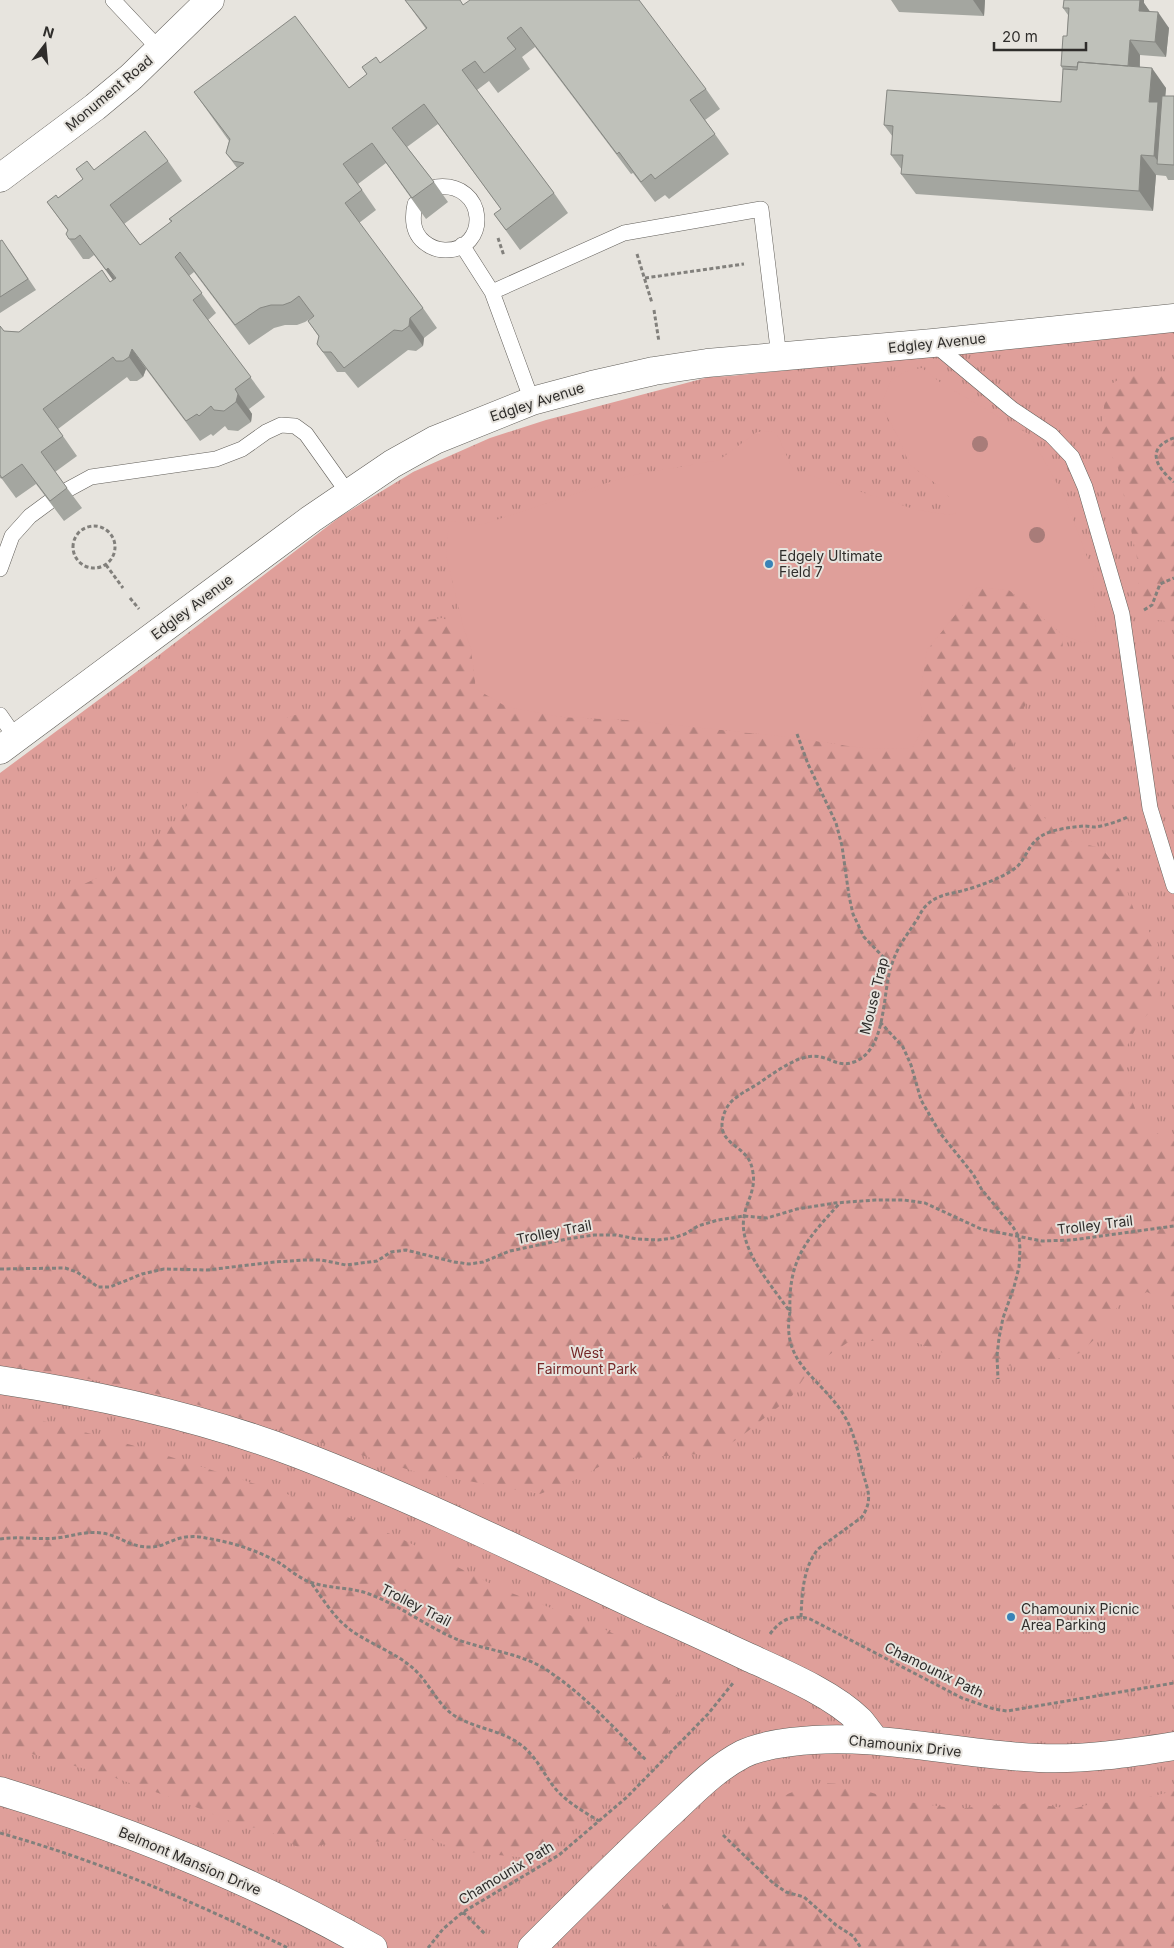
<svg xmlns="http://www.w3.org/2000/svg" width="1174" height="1948" font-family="Inter,sans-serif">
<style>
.grass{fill:url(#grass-tufts)}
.forest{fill:url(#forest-firs)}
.garden{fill:#df9f9a}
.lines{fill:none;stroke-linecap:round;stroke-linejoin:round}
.service-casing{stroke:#625f5a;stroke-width:16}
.minor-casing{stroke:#625f5a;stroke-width:29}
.tertiary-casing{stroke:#625f5a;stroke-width:29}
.path{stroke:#82807c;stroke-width:3;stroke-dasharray:4 2.5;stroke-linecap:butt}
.service{stroke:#fff;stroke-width:15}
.minor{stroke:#fff;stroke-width:28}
.tertiary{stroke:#fff;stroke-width:28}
.tree{fill:#a87c79}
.wall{fill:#a4a6a0}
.shaded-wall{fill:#868782}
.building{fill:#bfc1ba;stroke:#868782}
.poi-dot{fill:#3983b7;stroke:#e7e4de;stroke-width:2}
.labels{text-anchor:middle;stroke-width:4;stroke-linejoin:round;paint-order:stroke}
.street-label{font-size:14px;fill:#2f2d2b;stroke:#e7e4de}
.poi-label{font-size:14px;fill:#2f2d2b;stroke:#e7e4de;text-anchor:start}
.park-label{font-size:14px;fill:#752727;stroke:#e7e4de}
</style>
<defs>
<pattern id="grass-tufts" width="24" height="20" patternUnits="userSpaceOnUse" patternTransform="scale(1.25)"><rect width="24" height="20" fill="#df9f9a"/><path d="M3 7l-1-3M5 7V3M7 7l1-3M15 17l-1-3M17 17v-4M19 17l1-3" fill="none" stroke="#b5827e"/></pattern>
<pattern id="forest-firs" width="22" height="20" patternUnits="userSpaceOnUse" patternTransform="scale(1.25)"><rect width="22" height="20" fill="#df9f9a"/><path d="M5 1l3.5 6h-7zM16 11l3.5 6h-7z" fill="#b5827e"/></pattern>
</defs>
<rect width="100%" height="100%" fill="#e7e4de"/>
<!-- grass -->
<path class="grass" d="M1174 330V1948H0V773L159 655 341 516 413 472 490 438 546 420 709 377 730 376Z"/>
<!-- forest -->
<path class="forest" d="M1174 374V622L1156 620 1139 607 1137 558 1118 468 1101 436 1106 387 1125 376Z
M977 587 1009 590 1063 635 1062 662 1036 683 1017 722 1012 761 1023 799 1071 841 1101 848 1119 869 1134 910 1158 944 1160 1000 1137 1026 1125 1050 1124 1082 1142 1125 1166 1138 1174 1141V1305L1147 1292 1118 1306 1101 1333 1080 1353 1033 1365 994 1366 956 1358 905 1338 847 1343 812 1366 792 1396 743 1435 717 1453 613 1459 577 1479 540 1494 413 1471 176 1398 71 1375 0 1365V953L57 896 113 871 171 826 203 785 279 720 332 703 360 669 419 621 442 618 463 626 471 649 476 689 562 717 627 720 712 729 796 738 869 749 923 729 920 696 927 650Z
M0 1409 146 1449 296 1497 398 1537 501 1589 596 1625 636 1645 663 1671 682 1704 667 1735 603 1802 580 1824 548 1850 527 1858 461 1851 427 1838 385 1842 347 1840 301 1849 267 1830 239 1825 181 1801 107 1775 0 1745Z
M822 1783 844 1784 895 1800 958 1809 989 1805 1017 1806 1026 1803 1073 1809 1094 1803 1128 1802 1174 1791V1948H653C664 1938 660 1919 664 1907 677 1891 693 1877 707 1863 744 1826 769 1793 822 1783Z"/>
<!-- garden -->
<path class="garden" d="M922 368 941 383 1030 435 1066 500 1093 573 1096 630 1091 641 1084 643 1063 635 1009 590 977 587 927 650 920 696 923 729 912 748 869 749 796 738 712 729 627 720 562 717 507 707 476 689 471 649 463 626 446 555 449 521 481 525 628 476 719 460 757 432 770 431 777 434 793 470 917 510 950 515 958 512V506L935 483 910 465 898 437 881 405 891 380 909 370Z"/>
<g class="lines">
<defs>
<path id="service" d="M113 0 160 50
M415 204C412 218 412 232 424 242 430 247 437 250 445 250 490 251 488 181 436 187
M462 245 492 292 532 401
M492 292 624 233 761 209 779 357
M933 343 1012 409 1051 435 1072 457 1085 487 1122 614 1150 808 1174 886
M67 490 91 477 216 459 242 449 266 432 281 425 295 426 306 434 348 493
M0 569 12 536 30 516 49 502
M0 715 16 738"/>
<path id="minor" d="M0 750 311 519 392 464 435 440 532 401 592 385 654 371 707 363 933 343 1174 318"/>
<path id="tertiary" d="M0 178 95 107 131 77 210 0
M0 1380C101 1395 202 1417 298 1454 418 1500 535 1558 652 1613 684 1627 716 1642 748 1657 783 1673 833 1694 860 1721 865 1727 870 1734 875 1740
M0 1791C129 1830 256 1881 373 1948
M532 1948C577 1903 621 1859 667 1816 691 1794 714 1769 743 1754 757 1747 775 1744 791 1742 874 1731 956 1755 1039 1758 1084 1760 1130 1753 1174 1746"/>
</defs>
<!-- service casing -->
<use href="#service" class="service-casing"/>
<!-- minor casing -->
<use href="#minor" class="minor-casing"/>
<!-- tertiary casing -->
<use href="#tertiary" class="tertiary-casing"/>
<!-- path -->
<path class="path" d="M498 238 504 256
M637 254 652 303
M645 278 744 264
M654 310 659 342
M1174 438C1145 448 1156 467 1174 482
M73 547a21 21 0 1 1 42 0a21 21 0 1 1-42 0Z
M106 565 123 588
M130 598 139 609
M1144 610 1152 605 1160 584 1174 578
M797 734 808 764 836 823 842 846 849 896 853 914 864 937 891 965
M880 1022 903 1047 911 1065 921 1100 940 1133 973 1174 982 1190 1013 1227 1019 1237 1020 1249 1019 1267 1014 1287 1003 1318 999 1338 997 1356 998 1379
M0 1269 65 1268 77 1272 98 1287H110L142 1274 164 1269 207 1270 275 1262 304 1260H321L346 1265 377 1261 391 1252 406 1250 454 1262 469 1264 483 1262 510 1251 567 1239 594 1235H616L637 1239 658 1240 673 1238 685 1234 698 1226 718 1220 744 1216 767 1218 797 1209 835 1203 875 1200H904L925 1203 981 1229 1042 1241 1072 1240 1174 1226
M790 1311C788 1259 807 1239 840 1203
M0 1539C19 1536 38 1540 57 1538 72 1536 86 1531 101 1533 120 1535 129 1548 151 1547 161 1547 168 1542 177 1539 186 1536 197 1536 206 1538 231 1542 256 1550 278 1562 289 1569 301 1580 313 1583 332 1589 351 1587 369 1594 399 1605 426 1626 456 1639 485 1650 515 1652 542 1667 581 1691 614 1728 646 1760
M312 1584C323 1599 333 1616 348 1628 370 1645 399 1653 418 1673 431 1687 439 1706 455 1716 476 1729 502 1730 521 1745 536 1756 543 1773 554 1787 566 1802 583 1811 599 1821
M801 1617C802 1593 803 1568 818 1549L862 1517C873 1500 868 1491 863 1473 858 1452 854 1430 842 1412 818 1376 781 1363 790 1312 773 1287 738 1249 744 1217 746 1202 756 1190 753 1173 750 1149 733 1150 724 1134 719 1125 724 1109 731 1102 739 1094 750 1089 759 1083 772 1074 785 1065 799 1059 806 1057 813 1055 821 1057 833 1060 841 1067 854 1062 887 1050 882 994 891 967 897 947 905 938 916 921 920 915 922 909 927 905 937 894 952 894 965 890 979 886 1002 878 1014 869 1026 861 1027 844 1043 835 1054 829 1072 827 1084 826 1088 826 1092 827 1095 827 1105 826 1119 821 1128 817
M770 1634C781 1619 793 1614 810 1619L962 1698 994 1709 1007 1711 1174 1683
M0 1833C100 1861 195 1902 288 1948
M723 1835 773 1883 786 1892 804 1897 836 1925 853 1936 861 1948
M463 1912 486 1935
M428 1948 443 1929 463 1912 559 1855 627 1797 708 1714 733 1683"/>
<!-- service -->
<use href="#service" class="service"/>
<!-- minor -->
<use href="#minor" class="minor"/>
<!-- tertiary -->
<use href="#tertiary" class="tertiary"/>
</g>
<!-- trees -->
<g class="tree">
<circle cx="980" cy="444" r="8"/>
<circle cx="1037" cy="535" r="8"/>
</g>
<!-- wall -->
<path class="wall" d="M405 0 463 5 706 89 720 109 705 120 729 154 669 199 665 195 655 202 633 173 631 174 535 47 522 57 530 69 498 93 489 81 477 90 554 193 568 213 520 250 494 214 501 209 438 124 407 147 434 182 448 202 426 219 386 163 358 184 376 210 359 223 423 308 437 328 424 338 423 346 416 351 408 350 358 388 345 372H337L317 344 319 337 308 321 313 317 305 322 297 325H285L274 328 249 345 194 272 189 276 216 313 208 320 265 397 249 409 252 414 251 422 238 431 228 430 225 426 213 436 211 434 200 441 146 369 143 377 137 381H130L127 377 58 429 77 456 55 472 82 508 64 521 36 484 16 498 2 479 0 478V326L4 331 19 332 113 280 94 255 89 259H83L69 239 68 231 47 202 58 198 83 179 94 170 168 161 182 181 124 224 140 245 171 222 169 219 237 168 226 153 229 141 194 92 349 88 367 75 362 67 380 63 426 29Z
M891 0H985L984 16 899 12Z
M1064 0H1144V3L1150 12 1169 28 1166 57 1140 55V67L1166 88 1165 96H1174V180H1168L1166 176 1156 175 1153 211 916 194 901 174 902 170 891 155 893 137 884 125 1061 102 1063 70 1061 66 1067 36 1068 15 1063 8Z
M0 241 10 251 36 290 0 313Z"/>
<!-- shaded-wall -->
<path class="shaded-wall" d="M973 0H985L984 16Z
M1134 0H1144V3L1151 13 1139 11Z
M1158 12 1169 28 1166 57 1155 42Z
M1130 40 1140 55 1139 86 1128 71Z
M1152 68 1166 88 1160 164 1154 156 1149 102Z
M1141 155 1156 175 1153 211 1139 191Z
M108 268 122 288 120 290 106 270Z
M410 318 424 338 423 346 409 326Z
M132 349 146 369 143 377 129 357Z
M235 389 252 414 251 422 236 402Z"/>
<!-- building -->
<path class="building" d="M405 0H460L463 5 470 0H639L706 89 690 100 715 134 655 179 651 174 641 182 619 152 617 154 521 27 507 38 516 49 484 73 475 61 462 70 554 193 506 230 494 214 501 209 424 104 392 128 434 182 412 198 372 143 343 164 362 190 345 203 423 308 410 318 409 326 402 331 394 330 344 368 331 352H323L317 344 319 336 308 321 314 316 299 296 291 302 283 305H271L260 308 235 325 180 252 175 257 202 293 193 300 251 377 235 389 238 394 236 402 224 411 214 410 211 406 199 416 197 414 186 421 132 349 129 357 123 361H116L113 357 43 409 63 436 41 452 67 488 50 501 22 464 2 478 0 475V326L4 331 19 332 102 270 110 282 116 278 108 268 106 270 80 235 75 239H69L66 234 68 230 47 202 56 195 58 198 83 179 76 169 87 161 94 170 145 131 168 161 110 205 140 245 172 221 169 219 244 163 233 161 226 153 230 139 194 92 295 16 349 88 367 74 362 67 376 57 380 63 427 28Z
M1064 0H1140L1139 11 1158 12 1155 42 1130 40 1128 66 1078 62 1077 67 1061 66 1063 36H1067L1069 8H1063Z
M1078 62 1152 68 1149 102H1158L1154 156 1141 155 1139 191 901 174 903 155H891L893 126 884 125 887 90 1061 102 1063 69 1077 70Z
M1162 96H1174V165L1157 164Z
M2 240 28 279 0 297V241Z"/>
<!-- markers -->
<g class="poi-dot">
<circle cx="769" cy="564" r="5"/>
<circle cx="1011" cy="1617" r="5"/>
</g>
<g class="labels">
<!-- street labels -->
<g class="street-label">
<text transform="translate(109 93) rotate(-40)" y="5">Monument Road</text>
<text transform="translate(937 343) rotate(-6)" y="5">Edgley Avenue</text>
<text transform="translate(537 402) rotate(-18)" y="5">Edgley Avenue</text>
<text transform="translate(192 607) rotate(-37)" y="5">Edgley Avenue</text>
<text transform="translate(874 996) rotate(-76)" y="5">Mouse Trap</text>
<text transform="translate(1095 1225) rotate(-7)" y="5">Trolley Trail</text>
<text transform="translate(554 1232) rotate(-11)" y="5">Trolley Trail</text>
<text transform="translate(416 1605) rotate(27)" y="5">Trolley Trail</text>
<text transform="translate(934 1670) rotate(26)" y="5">Chamounix Path</text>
<text transform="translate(905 1746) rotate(6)" y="5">Chamounix Drive</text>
<text transform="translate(190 1861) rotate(23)" y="5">Belmont Mansion Drive</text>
<text transform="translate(506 1873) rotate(-31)" y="5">Chamounix Path</text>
</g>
<!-- poi labels -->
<g class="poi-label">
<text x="779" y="561">Edgely Ultimate<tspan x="779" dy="16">Field 7</tspan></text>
<text x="1021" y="1614">Chamounix Picnic<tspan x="1021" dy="16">Area Parking</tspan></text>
</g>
<!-- park labels -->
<g class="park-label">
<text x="587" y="1358">West<tspan x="587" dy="16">Fairmount Park</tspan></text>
</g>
</g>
<!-- north arrow -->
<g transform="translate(45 45) rotate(16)" stroke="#e7e4de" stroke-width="4" paint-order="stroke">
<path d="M0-4L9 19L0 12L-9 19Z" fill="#2f2d2b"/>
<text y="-8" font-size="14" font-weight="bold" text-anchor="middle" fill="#2f2d2b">N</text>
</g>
<!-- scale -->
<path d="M994 42v8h92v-8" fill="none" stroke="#2f2d2b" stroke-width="2.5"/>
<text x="1002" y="42" font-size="15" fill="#2f2d2b" stroke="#e7e4de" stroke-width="4" paint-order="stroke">20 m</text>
</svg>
